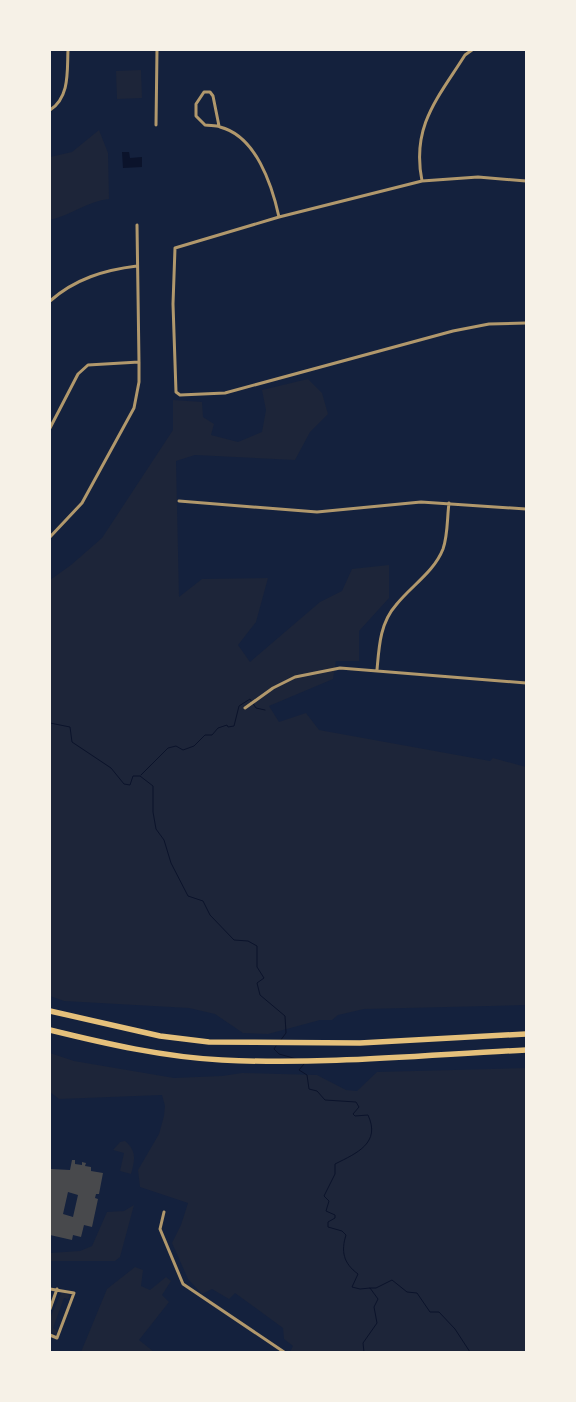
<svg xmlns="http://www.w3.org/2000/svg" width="576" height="1402" font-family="'Fira Sans Condensed',sans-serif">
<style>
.green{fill:#1d2539}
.water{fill:#0b132b}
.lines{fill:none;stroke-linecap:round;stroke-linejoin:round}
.stream{stroke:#0b132b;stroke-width:1}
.building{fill:#48494c;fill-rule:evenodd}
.minor{stroke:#b1986c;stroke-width:3}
.motorway{stroke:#e5c07b;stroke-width:5.5}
</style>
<rect width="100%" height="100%" fill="#14213d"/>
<!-- green -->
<path class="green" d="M141 70 142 98 117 99 116 71Z
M99 130 108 153 109 199C88 201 71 215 50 220V157L72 152Z
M308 379 322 393 328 414 310 432 295 460 195 455 176 461 179 597 202 579 268 578 256 622 238 645 250 662 320 602 342 591 352 569 389 565V598L359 631V661H336L333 679 269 706 279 722 306 713 319 730 490 761 493 758 526 767V1005L364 1009 338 1015 332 1020H320L268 1034 243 1033 215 1014 189 1008 64 1001 50 996V580L71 565 102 538 173 430V400L202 402 203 417 214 424 211 435 238 442 262 432 266 410 262 390Z
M50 1053 74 1061 174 1078 222 1076 242 1073 317 1075 346 1090 357 1091 377 1072 526 1068V1352H290L293 1346 284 1339 283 1328 235 1293 229 1299 212 1289 202 1294 188 1279 172 1243 181 1225 188 1203 140 1187 138 1170 159 1134 164 1116 165 1106 162 1095 59 1099 50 1092Z
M125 1141C137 1151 135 1160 131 1174L120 1171 124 1153 113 1150 120 1142Z
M134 1205 120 1257 115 1261H50V1253L80 1251 92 1246 107 1212 124 1211Z
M135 1267 143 1270 141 1286 150 1290 166 1277 171 1281 162 1295 169 1302 139 1340 154 1352H81L107 1289Z
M62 1291 70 1296 68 1299 64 1298 53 1328 57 1331 56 1334 50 1332V1318Z"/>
<!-- water -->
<path class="water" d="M122 152H129L130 158 142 157V167L123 168Z"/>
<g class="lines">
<!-- stream -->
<path class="stream" d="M50 723 70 727 72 742 111 768 124 784 130 785 133 776H140L153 786V812L156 829 164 840 171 863 188 896 203 901 210 915 234 940 248 941 257 946V967L264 978 257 983 260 995 285 1016 286 1033 280 1041
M141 775 168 748 176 746 183 750 194 746 205 735H212L218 728 227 725 228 727 234 726 239 706 250 699 256 708 265 710
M276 1046 274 1049 279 1054 300 1060
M304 1064 299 1070 307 1075 309 1089 317 1091 325 1100 356 1102 359 1107 353 1114 355 1116 368 1115C381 1143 357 1153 335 1164V1174L324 1196 329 1201 326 1211 335 1215V1218L328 1222V1227L342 1231 346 1235C341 1251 343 1263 358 1274L352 1287 360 1289 370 1288 378 1299 374 1307 377 1323 363 1343 364 1352
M370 1288H376L392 1280 407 1292 417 1293 430 1312H439L455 1329 470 1352"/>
</g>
<!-- building -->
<path class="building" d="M72 1160H75V1164L82 1165V1162L86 1163 85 1166 91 1167V1171L103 1173 99 1194H96L95 1198 98 1199 92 1227 84 1225 81 1237 73 1235 72 1240 50 1235 51 1169 70 1170ZM68 1192 78 1195 73 1217 63 1214Z"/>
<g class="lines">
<!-- minor -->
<path class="minor" d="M50 110C70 97 67 71 68 50
M156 125 157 50
M219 126 213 96 210 92H204L196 104V116L205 125C210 126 216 125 220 127 256 136 272 185 279 217
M422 181C411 126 438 98 465 55L472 50
M526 181 478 177 422 181 279 217 175 248 173 304 176 392 180 395 225 393 453 331 489 324 526 323
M137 225 139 362
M50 301C75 279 104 270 137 266
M50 428 78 374 88 365 139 362V382L134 408 82 503 50 537
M179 501 317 512 421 502 526 509
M377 670C379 647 380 623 396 605 411 586 434 572 443 549 448 535 447 518 449 503
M245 708 273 688 295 677 340 668 526 683
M164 1212 160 1229 183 1284 284 1352
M50 1289 74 1293 57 1338 50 1335
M50 1309 57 1289"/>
<!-- motorway -->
<path class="motorway" d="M50 1011 160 1036 209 1042 360 1043 526 1034
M50 1030C107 1044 164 1057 222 1060 324 1065 425 1055 526 1050"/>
</g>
<!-- border -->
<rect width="576" height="1402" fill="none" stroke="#f6f1e7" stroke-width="102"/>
</svg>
